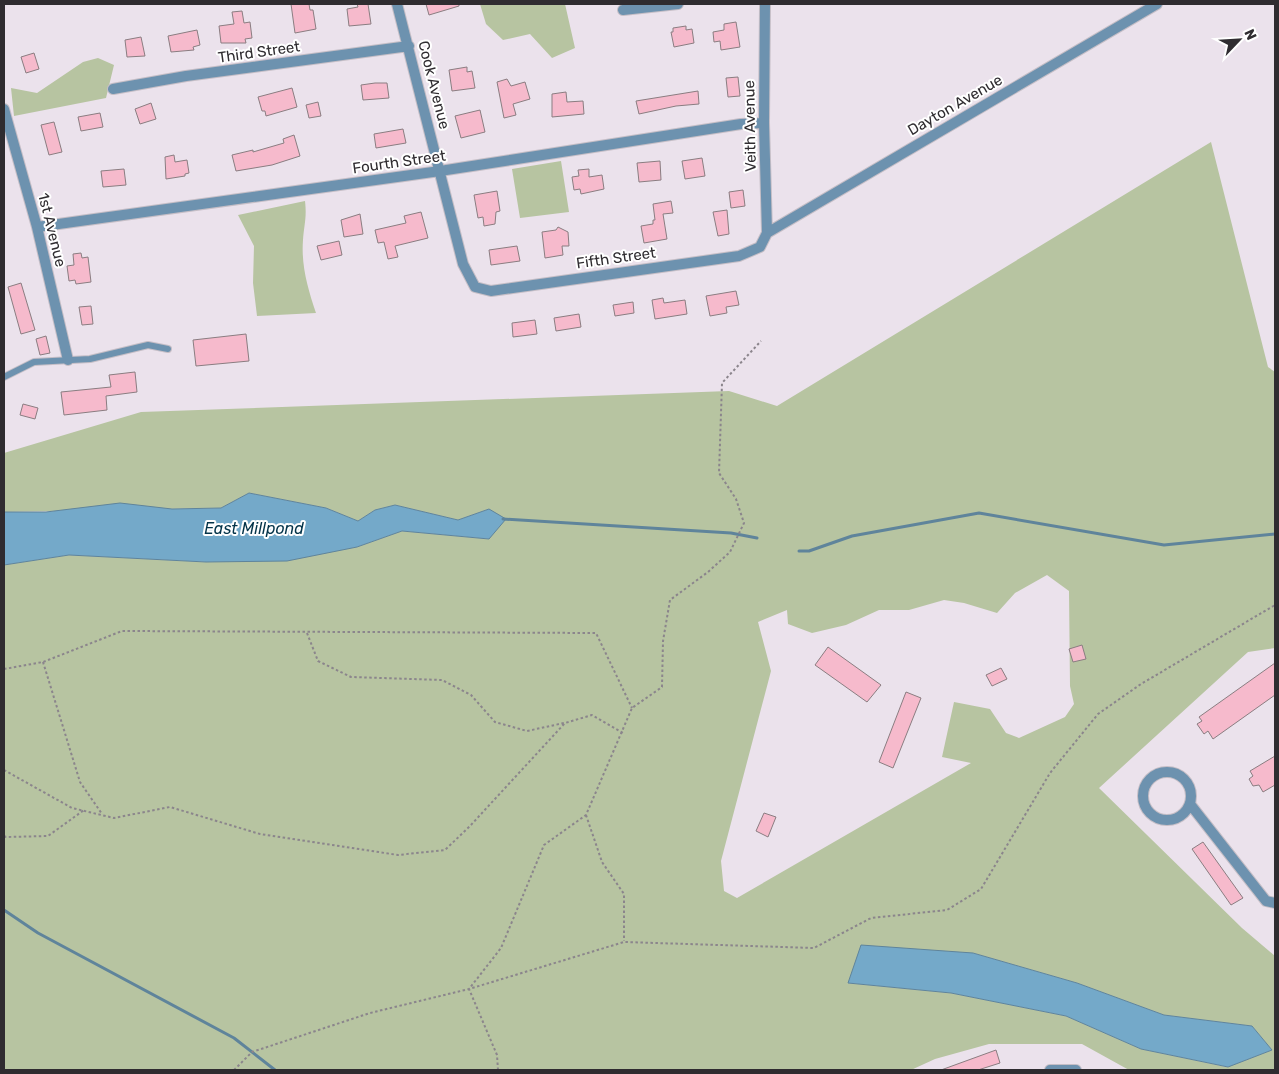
<svg xmlns="http://www.w3.org/2000/svg" width="1279" height="1074" font-family="Rubik,sans-serif">
<style>
.green{fill:#b7c4a1;fill-rule:evenodd}
.water{fill:#74a9c9;stroke:#5f849b}
.lines{fill:none;stroke-linecap:round;stroke-linejoin:round}
.stream{stroke:#5f849b;stroke-width:3}
.building{fill:#f6bacc;stroke:#8a7d81}
.lane-casing{stroke:#c5bec6;stroke-width:8}
.street-casing{stroke:#c5bec6;stroke-width:12}
.path{stroke:#8b858c;stroke-width:2;stroke-dasharray:2.5 2.5;stroke-linecap:butt}
.lane{stroke:#6d92af;stroke-width:6}
.street{stroke:#6d92af;stroke-width:10}
.labels{text-anchor:middle;stroke-width:4;stroke-linejoin:round;paint-order:stroke}
.street-label{font-size:15px;fill:#2f2c30;stroke:#fff}
.water-label{font-size:16px;font-style:italic;fill:#033349;stroke:#fff}
</style>
<rect width="100%" height="100%" fill="#ebe2ec"/>
<!-- green -->
<path class="green" d="M480 4H565L575 48 552 58 530 34 503 40 486 24Z
M98 58 114 65 106 98 14 116 11 88 37 93 83 62Z
M1211 142 1268 367 1275 372V648L1248 652 1099 788 1242 928 1275 956V1070H1129L1082 1044H989L935 1059 911 1070H4V565L69 555 206 562 357 547 402 531 489 539V509L458 520 395 505 375 510 358 521 326 508 249 493 221 508 4 512V453L141 412 729 391 777 406ZM1047 575 1069 591 1070 686 1074 704 1065 717 1019 738 1006 733 990 709 954 702 942 757 971 763 737 898 724 891 721 861 771 671 758 622 787 610 788 624 812 633 846 625 879 610H909L944 600 964 603 997 613 1015 593ZM973 953 1077 983 1164 1015 1252 1026 1272 1050 1227 1067 1141 1049 1066 1016 951 993 848 983Z
M561 161 569 212 520 218 512 169Z
M305 201C307 218 304 225 303 240 301 266 308 289 316 313L257 316 253 283 254 246 238 215Z"/>
<!-- water -->
<path class="water" d="M249 493 326 508 358 521 375 510 395 505 458 520 489 509 506 519 489 539 402 531 357 547 287 561 206 562 69 555 4 565V512H46L120 503 172 509 221 508Z
M861 945 973 953 1077 983 1164 1015 1252 1026 1272 1050 1228 1067 1141 1049 1066 1016 951 993 848 983Z"/>
<g class="lines">
<!-- stream -->
<path class="stream" d="M503 519 731 533 757 538
M799 551H809L852 536 979 513 1164 545 1275 534
M4 910 38 933 234 1038 275 1070"/>
</g>
<!-- building -->
<path class="building" d="M291 4H309L310 10H313L316 29 295 33Z
M357 4H368L371 24 349 26 347 9 358 7Z
M426 4H459V6L429 15Z
M242 11 244 23 250 22 252 38 245 39 246 43H221L219 26 234 24 232 12Z
M736 22 740 47 721 50 720 41 714 42 713 32 724 30V24Z
M686 26V30L692 29 694 43 674 47 671 32H673V28Z
M197 30 200 45 193 47 194 50 171 52 168 36Z
M141 37 145 56 127 57 125 40Z
M34 53 39 69 26 73 21 57Z
M467 67V72L472 71 475 88 452 91 449 70Z
M738 77 740 96 728 97 726 78Z
M507 79 511 86 525 82 530 99 513 104 516 115 504 118 497 82Z
M375 83H387L389 98 363 100 361 85Z
M292 88 297 107 266 116 265 111H262L258 97Z
M698 91 699 104 676 106 639 114 636 101Z
M566 92 567 102 583 101 584 114 552 117V94Z
M318 102 321 116 309 118 306 105Z
M151 103 156 119 140 124 135 109Z
M480 110 485 132 461 138 455 116Z
M100 113 103 127 81 131 78 117Z
M54 122 62 152 49 155 41 125Z
M403 129 406 143 376 148 374 134Z
M294 135 300 156 272 165 236 171 232 155 253 150V152L284 143 283 139Z
M174 155 175 162 187 160 189 173 185 174V176L166 179 165 157Z
M702 158 705 176 685 179 682 161Z
M660 161 661 180 639 182 637 163Z
M124 169 126 185 103 187 101 171Z
M589 169V177L602 175 604 189 581 194 580 189 574 190 572 177 579 176 578 170Z
M743 190 745 206 731 208 729 192Z
M497 191 500 211 496 212 495 224 484 226 483 217 478 218 474 195Z
M671 201 673 213 663 214 667 239 644 243 641 226 653 224V220H655L653 204Z
M727 210 729 234 718 236 713 212Z
M421 212 428 238 395 246 398 257 388 259 384 242 378 243 375 230 406 223 404 216Z
M360 214 363 234 344 237 341 220Z
M558 227 568 232 569 246H562L563 255 545 258 542 232 556 230Z
M339 241 342 255 321 260 317 246Z
M517 246 520 261 491 265 489 250Z
M81 253 82 258 88 257 91 282 76 284 75 280 69 281 67 266 74 265 73 254Z
M21 283 35 330 21 334 8 287Z
M736 291 739 305 726 307 727 313 710 316 706 296Z
M663 298 664 303 685 300 687 314 655 319 652 300Z
M633 302 634 313 615 316 613 305Z
M91 306 93 324 82 325 79 307Z
M579 314 581 327 556 331 554 318Z
M535 320 537 334 513 337 512 323Z
M246 334 249 361 196 366 193 340Z
M46 336 50 353 40 355 36 339Z
M135 372 137 392 106 396 107 410 64 415 61 392 111 387 109 375Z
M23 404 38 408 35 419 20 415Z
M1082 645 1086 659 1073 662 1069 649Z
M828 647 881 685 867 702 815 665Z
M1275 663V695L1213 739 1208 731 1204 734 1197 724 1202 721 1199 717Z
M1001 668 1007 679 992 686 986 675Z
M906 692 921 698 893 768 879 762Z
M1275 756V785L1263 792 1259 785 1253 786 1249 779 1253 776 1250 771Z
M764 813 776 817 768 837 756 831Z
M1203 842 1243 898 1231 905 1192 849Z
M996 1050 1000 1063 978 1070H941Z"/>
<g class="lines">
<defs>
<path id="lane" d="M4 377 34 362 90 359 148 345 168 349"/>
<path id="street" d="M397 4 463 264 475 287 491 291 739 256 760 247 767 233 764 123 765 4
M623 10 678 4
M113 89 186 76 409 46
M4 109 37 227 68 360
M37 227 440 171 741 124 764 123
M767 233 1157 4
M1143 796a24 24 0 1 1 48 0a24 24 0 1 1-48 0Z
M1190 804 1266 901 1275 903
M1050 1070H1076"/>
</defs>
<!-- lane casing -->
<use href="#lane" class="lane-casing"/>
<!-- street casing -->
<use href="#street" class="street-casing"/>
<!-- path -->
<path class="path" d="M307 633 318 661 351 677 442 680 471 695 495 722 527 731 564 723
M43 662 80 782 102 814
M4 669 43 662 122 631 596 633 632 708
M4 770 72 808 114 818 170 807 260 834 398 855 445 850 470 826 565 723 592 715 623 733
M586 815 602 862 624 894V941
M4 836 6 837 48 836 84 810
M234 1070 252 1052 370 1013 469 989 624 942 814 948 871 918 947 910 981 889 1050 773 1098 714 1141 684 1275 605
M498 1070 497 1055 469 989 501 948 544 845 586 815 632 708 662 687 663 641 670 600 708 572 730 552 744 523 736 499 719 473 722 383 761 341"/>
<!-- lane -->
<use href="#lane" class="lane"/>
<!-- street -->
<use href="#street" class="street"/>
</g>
<g class="labels">
<!-- street labels -->
<g class="street-label">
<text transform="translate(259 52) rotate(-8)" y="5">Third Street</text>
<text transform="translate(434 85) rotate(76)" y="5">Cook Avenue</text>
<text transform="translate(955 105) rotate(-30)" y="5">Dayton Avenue</text>
<text transform="translate(750 126) rotate(-91)" y="5">Veith Avenue</text>
<text transform="translate(399 162) rotate(-8)" y="5">Fourth Street</text>
<text transform="translate(52 230) rotate(76)" y="5">1st Avenue</text>
<text transform="translate(616 258) rotate(-8)" y="5">Fifth Street</text>
</g>
<!-- water labels -->
<g class="water-label">
<text x="254" y="534">East Millpond</text>
</g>
</g>
<!-- border -->
<rect width="1279" height="1074" fill="none" stroke="#2f2c30" stroke-width="10"/>
<!-- north arrow -->
<g transform="translate(1239 40) rotate(65)" stroke="#ffffff" stroke-width="4" paint-order="stroke">
<path d="M0-4L9 19L0 12L-9 19Z" fill="#2f2c30"/>
<text y="-8" font-size="14" font-weight="bold" text-anchor="middle" fill="#2f2c30">N</text>
</g>
</svg>
